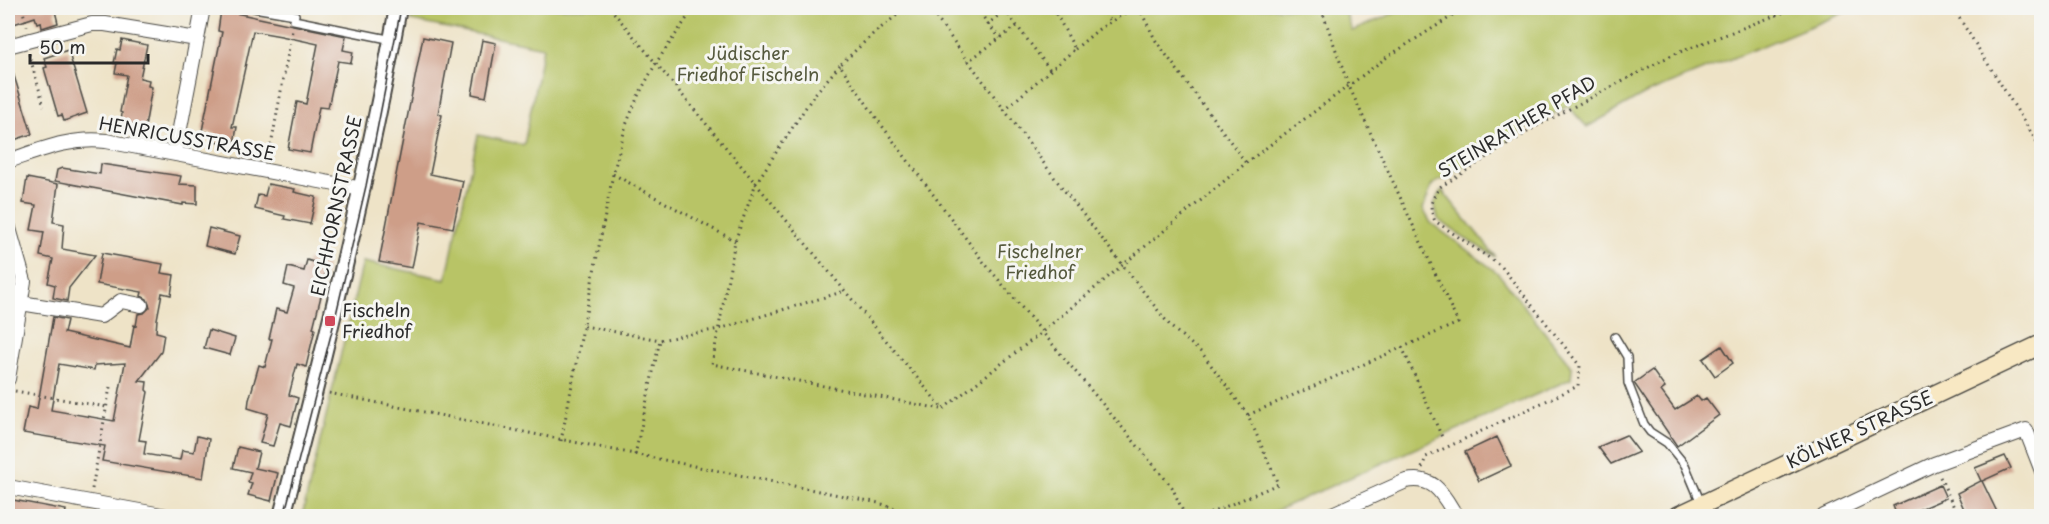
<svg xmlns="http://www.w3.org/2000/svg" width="2049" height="524" font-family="'Playpen Sans',sans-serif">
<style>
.green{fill:#b8c466;stroke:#727848;stroke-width:1.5}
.building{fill:#ce9e88;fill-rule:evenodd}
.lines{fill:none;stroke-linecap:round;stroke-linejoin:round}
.service-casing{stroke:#484742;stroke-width:10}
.minor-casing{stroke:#484742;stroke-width:16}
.tertiary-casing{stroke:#484742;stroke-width:20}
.secondary-casing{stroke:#484742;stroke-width:21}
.path{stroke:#484742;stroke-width:3;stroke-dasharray:1.5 4.5;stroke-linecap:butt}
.service{stroke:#fff;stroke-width:7}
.minor{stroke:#fff;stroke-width:14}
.tertiary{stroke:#fff;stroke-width:16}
.secondary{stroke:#f8e8c3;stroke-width:18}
.tram{stroke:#2b2b2b;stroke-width:1.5}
.poi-dot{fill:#d1495b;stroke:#f6f6f2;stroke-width:2}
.labels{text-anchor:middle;stroke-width:6;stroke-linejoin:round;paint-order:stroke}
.park-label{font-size:18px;fill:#55593d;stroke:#f6f6f2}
.street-label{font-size:18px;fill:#2b2b2b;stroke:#f6f6f2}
.poi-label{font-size:18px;fill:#2b2b2b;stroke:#f6f6f2;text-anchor:start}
</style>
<rect width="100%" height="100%" fill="#f6f6f2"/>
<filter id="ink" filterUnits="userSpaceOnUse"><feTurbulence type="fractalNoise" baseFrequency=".0167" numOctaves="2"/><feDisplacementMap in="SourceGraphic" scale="12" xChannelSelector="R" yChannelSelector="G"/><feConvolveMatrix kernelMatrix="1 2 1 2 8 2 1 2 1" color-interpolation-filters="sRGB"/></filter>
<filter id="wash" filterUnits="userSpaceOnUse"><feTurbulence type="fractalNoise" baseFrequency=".008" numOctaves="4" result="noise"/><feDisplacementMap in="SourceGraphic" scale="24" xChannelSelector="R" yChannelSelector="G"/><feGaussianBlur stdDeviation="1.35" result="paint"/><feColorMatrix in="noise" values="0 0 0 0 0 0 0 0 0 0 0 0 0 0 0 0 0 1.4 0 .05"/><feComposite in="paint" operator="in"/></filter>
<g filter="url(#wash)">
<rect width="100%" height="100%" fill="#eee3c7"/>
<!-- green -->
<path class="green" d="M413 8H1344L1352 31 1406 8H1855L1645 94 1587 127 1568 106 1530 126 1432 185 1423 209 1431 223 1498 273 1572 367 1571 379 1264 516H302L363 262 446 279 478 135 524 145 543 47 411 21Z
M1442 190 1496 257 1464 238 1438 219 1434 204Z"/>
<g id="blocks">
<!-- building -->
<path class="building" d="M19 8H56L57 10 55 11 58 23 42 28 41 22 37 23 35 17 8 26V11Z
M221 10 346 36 343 50 353 52 351 63 338 61 328 108 319 107 310 153 288 149 297 102 306 104 318 44 281 36 253 31 232 127H237L234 144 214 141 215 134 202 131 222 32 218 31Z
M423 37 451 43 438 114 442 115 430 174 463 181 453 228 421 222 412 268 379 262Z
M122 40 147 45 140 78 149 80 148 86 152 87 145 127 121 122 122 113 120 112 127 75 115 73 117 63H114L117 49 120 50Z
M482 40 496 43 486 97 472 94Z
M68 50 87 113 64 121 62 115 58 116 44 68 47 67 44 58Z
M11 66 32 134 8 142V67Z
M101 164 181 176 179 184 197 185V204L183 203V205L55 181 57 170 62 168 100 174Z
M27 178 58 184 53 222 64 224 62 249 95 255 69 288 67 301 53 298 55 285 48 283 53 259 40 256 44 232 31 230 36 205 23 203Z
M268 184 295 189 294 192 316 197 310 224 284 219 285 216 255 209 258 195 265 196Z
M209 228 240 236 235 254 205 246Z
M102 253 163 264 161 273 174 275 171 295 162 293 157 319 156 332 164 334 161 352 139 381 147 382 146 390 148 392 139 440 146 441 144 454 180 460 182 450 194 452 197 436 209 439 203 478 102 461 105 446 23 433 28 407 37 409 53 317 67 320 64 333 130 348 134 325 136 326 138 314 144 313 150 307 147 299 141 296 142 292 97 284ZM125 363 114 421 51 410 59 364 94 370 95 365Z
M307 260 327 266 323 284H324L313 328 315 329 306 367 297 364 289 395 298 398 291 426 280 423 273 446 260 443 268 414 248 408 249 400 259 365 265 367 272 339H269L276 309 287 312 294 288 284 285 288 267 304 271Z
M209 330 235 338 230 355 204 348Z
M1722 346 1733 363 1715 376 1703 359Z
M1652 370 1665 388 1661 391 1675 410 1697 396 1701 401 1706 398 1719 415 1677 446 1634 383Z
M1626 435 1639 452 1611 464 1598 447Z
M1497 437 1511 466 1479 481 1465 452Z
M238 447 259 452 255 468 278 473 271 501 248 495 252 483 248 482 251 472 233 468Z
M2005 456 2011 468 1982 481 1999 516H1967L1957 493 1981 481 1975 468Z
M1940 485 1946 498 1904 516H1897L1893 506Z
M8 499 66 510 65 516H8Z"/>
</g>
</g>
<g filter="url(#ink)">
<use href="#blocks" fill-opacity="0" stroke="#484742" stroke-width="1.5"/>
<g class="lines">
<defs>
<path id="service" d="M254 8 295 15
M294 20 393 40
M1615 337 1627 357 1628 383 1644 424 1650 432 1667 443 1685 465 1701 503"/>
<path id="minor" d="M8 46 92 24H105L197 39
M175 154 203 8
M8 161C41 150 70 137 106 141L362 189
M8 225 24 281 8 379
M21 303 101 316 121 301 141 305
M8 487 167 516
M1328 516 1406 481C1435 475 1443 495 1456 516
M1824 516 1934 464 2026 430 2042 471"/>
<path id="tertiary" d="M282 516C326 348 367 179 398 8"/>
<path id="secondary" d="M1678 516 2042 344"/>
</defs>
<!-- service casing -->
<use href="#service" class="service-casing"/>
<!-- minor casing -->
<use href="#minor" class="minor-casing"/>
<!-- tertiary casing -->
<use href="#tertiary" class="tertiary-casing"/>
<!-- secondary casing -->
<use href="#secondary" class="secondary-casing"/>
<!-- path -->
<path class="path" d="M22 8 27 26
M610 8 943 409 1037 336 1246 163 1387 57 1465 8
M906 8 873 34 840 65 877 119 982 260 1172 487 1185 516
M929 8 1057 181 1171 327 1202 353 1248 415 1278 484 1204 516
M977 8 988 24 1005 10 1051 71
M1103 8 1110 22
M1139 8 1156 41 1246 163
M1953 8 2042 150
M988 24 1000 38
M1075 49 1099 29 1133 8
M29 54 44 106
M967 62 1017 26
M840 65 814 95 756 183 735 241 712 364 941 409
M1004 110 1075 49 1053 8
M269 157 292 31
M613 174 735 241
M584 326 660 340 719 329 845 291
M1402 347 1442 437
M15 391 106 407
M329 393 879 503 917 516
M1248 415 1458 323 1348 84 1321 8
M561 441 613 174 626 125 638 96 656 63 694 8
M635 455 660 340
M1422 468 1426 457 1578 386 1580 366 1501 266 1435 221C1428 206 1431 200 1440 187L1537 126 1672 55 1795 8
M1940 477 1958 516
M92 489 110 387"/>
<!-- service -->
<use href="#service" class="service"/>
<!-- minor -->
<use href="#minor" class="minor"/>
<!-- tertiary -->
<use href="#tertiary" class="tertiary"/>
<!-- secondary -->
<use href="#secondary" class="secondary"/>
<!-- tram -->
<path class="tram" d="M284 516 334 323 366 186 401 8"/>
</g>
</g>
<!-- markers -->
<rect class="poi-dot" x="324" y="315" width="12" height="12" rx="3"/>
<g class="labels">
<!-- park labels -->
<g class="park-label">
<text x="748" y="60">Jüdischer<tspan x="748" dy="21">Friedhof Fischeln</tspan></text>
<text x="1040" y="258">Fischelner<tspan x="1040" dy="21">Friedhof</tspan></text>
</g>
<!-- street labels -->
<g class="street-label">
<text transform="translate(1517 127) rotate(-31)" y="6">STEINRATHER PFAD</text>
<text transform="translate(187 139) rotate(10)" y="6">HENRICUSSTRASSE</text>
<text transform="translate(337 206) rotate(-78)" y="6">EICHHORNSTRASSE</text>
<text transform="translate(1860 430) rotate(-25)" y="6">KÖLNER STRASSE</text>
</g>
<!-- poi labels -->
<g class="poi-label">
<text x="342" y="317">Fischeln<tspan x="342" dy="21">Friedhof</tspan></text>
</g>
</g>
<!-- margin -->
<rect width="2049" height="524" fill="none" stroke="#f6f6f2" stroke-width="30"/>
<!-- scale -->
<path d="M30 54v9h118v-9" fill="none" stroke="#2b2b2b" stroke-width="3"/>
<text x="39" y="54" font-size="18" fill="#2b2b2b" stroke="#f6f6f2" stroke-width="4.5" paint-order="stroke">50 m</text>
</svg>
